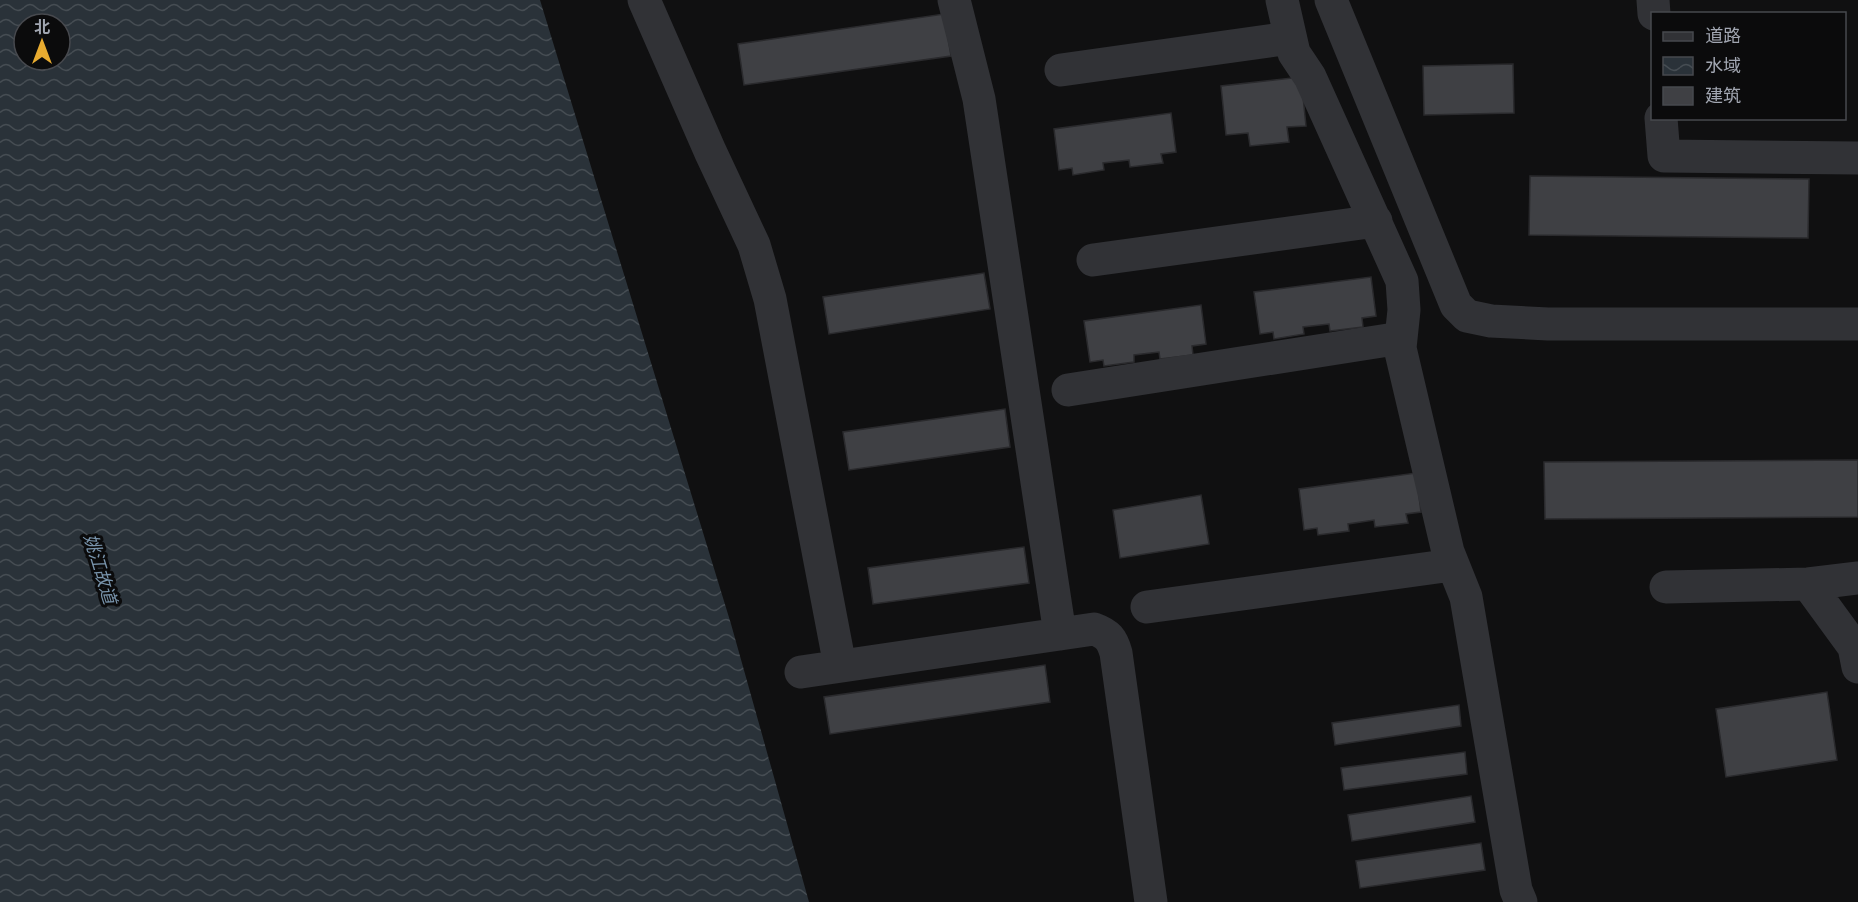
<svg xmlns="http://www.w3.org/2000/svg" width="1858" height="902" font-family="Quicksand,'Noto Sans SC',sans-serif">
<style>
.water{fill:url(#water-waves);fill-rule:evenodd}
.building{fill:#3f4044;stroke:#2a2a2d;stroke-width:1.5}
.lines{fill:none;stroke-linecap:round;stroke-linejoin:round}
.minor{stroke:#313236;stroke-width:33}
.labels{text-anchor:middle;stroke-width:6;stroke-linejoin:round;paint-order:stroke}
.water-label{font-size:18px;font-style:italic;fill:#7994ac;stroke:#0b0b0c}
</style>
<defs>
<pattern id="water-waves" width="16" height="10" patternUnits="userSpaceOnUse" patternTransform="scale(1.5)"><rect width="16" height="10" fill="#2a3239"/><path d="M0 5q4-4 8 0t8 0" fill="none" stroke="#464d53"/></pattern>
</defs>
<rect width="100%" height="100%" fill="#101011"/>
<!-- water -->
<path class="water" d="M0 0H540L731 624 809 902H0ZM24 24H60V60H24Z"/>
<!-- building -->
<path class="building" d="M944 14 951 56 744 85 738 44Z
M1513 64 1514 113 1424 115 1423 66Z
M1301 77 1306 126 1287 127 1289 142 1250 146 1248 133 1226 135 1221 86Z
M1171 113 1176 152 1161 154 1163 163 1130 167 1129 160 1103 163 1104 170 1073 175 1072 168 1059 170 1054 129Z
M1530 176 1809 179 1808 238 1529 235Z
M984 273 990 309 829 334 823 297Z
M1371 277 1376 316 1362 318 1363 327 1330 331 1329 324 1303 327 1304 334 1274 339 1273 332 1260 334 1254 292Z
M1201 305 1206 344 1192 346 1193 355 1160 359 1159 352 1134 355V362L1104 366 1103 360 1090 362 1084 321Z
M1005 409 1010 447 849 470 843 432Z
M1858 460V517L1545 519 1544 462Z
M1416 473 1421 512 1406 514 1408 523 1375 527 1374 520 1348 524 1349 531 1318 535 1317 528 1304 530 1299 489Z
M1201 495 1209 544 1120 558 1113 510Z
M1024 547 1029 583 873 604 868 568Z
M1045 665 1050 702 830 734 824 697Z
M1827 692 1837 760 1726 777 1716 709Z
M1459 705 1461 726 1335 745 1332 723Z
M1465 752 1467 774 1344 790 1341 768Z
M1471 796 1475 822 1352 841 1348 815Z
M1481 843 1485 870 1360 888 1356 861Z"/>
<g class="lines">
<!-- minor -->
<path class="minor" d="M644 0 710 151 754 245 770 299 840 666
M954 0 979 99 1060 634
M1282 0 1294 53 1310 77 1402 281 1404 310 1400 348 1448 552 1466 597 1516 890 1521 902
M1331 0 1456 305 1467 316 1491 321 1548 324H1858
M1653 0 1654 14
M1061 70 1290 38
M1661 118 1664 156 1858 158
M1093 260 1376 221
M1068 390 1401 338
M1808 584 1854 647 1858 667
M1666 587 1808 584 1858 578
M1147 607 1452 565
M801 672 1094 629C1108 634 1112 639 1116 653L1151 902"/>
</g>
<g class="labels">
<!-- water labels -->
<g class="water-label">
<text transform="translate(100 569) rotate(73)" y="6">姚江故道</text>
</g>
</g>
<!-- legend -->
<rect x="1651" y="12" width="195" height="108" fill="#0b0b0c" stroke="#47494e" stroke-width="1.5"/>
<rect x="1663" y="32" width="30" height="9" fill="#313236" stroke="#47494e" stroke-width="1.5"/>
<text x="1705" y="42" font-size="18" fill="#a1a6b1">道路</text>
<rect x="1663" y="57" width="30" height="18" fill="url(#water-waves)" stroke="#47494e" stroke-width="1.5"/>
<text x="1705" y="72" font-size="18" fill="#a1a6b1">水域</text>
<rect x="1663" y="87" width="30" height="18" fill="#3f4044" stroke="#47494e" stroke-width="1.5"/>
<text x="1705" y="102" font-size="18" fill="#a1a6b1">建筑</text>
<!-- north arrow -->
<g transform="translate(42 42)"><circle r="28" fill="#0b0b0c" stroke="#47494e" stroke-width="1.5"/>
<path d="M0-4.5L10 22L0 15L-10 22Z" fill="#e8ab30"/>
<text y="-9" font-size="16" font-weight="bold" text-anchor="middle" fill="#a1a6b1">北</text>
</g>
</svg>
